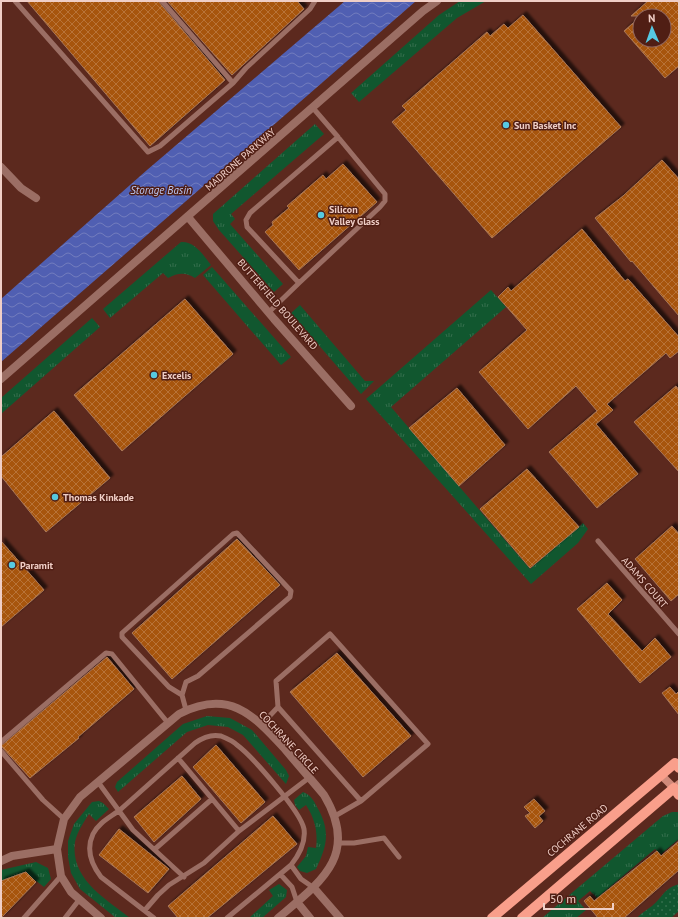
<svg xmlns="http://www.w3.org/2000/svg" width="680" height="919" font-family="'PT Sans',sans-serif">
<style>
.grass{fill:url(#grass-tufts)}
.park{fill:url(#park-dots)}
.water{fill:url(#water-waves)}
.building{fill:url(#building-cross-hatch);stroke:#a97757;filter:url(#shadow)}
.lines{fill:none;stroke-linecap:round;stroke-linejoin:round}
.service{stroke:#9b6e64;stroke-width:5}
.minor{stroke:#9b6e64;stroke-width:8}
.secondary{stroke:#d08a7a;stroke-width:8}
.primary{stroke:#f99f8b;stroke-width:10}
.poi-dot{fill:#56c9e1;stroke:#501e14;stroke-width:1.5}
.labels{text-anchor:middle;stroke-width:3;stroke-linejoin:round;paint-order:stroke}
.poi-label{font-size:10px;font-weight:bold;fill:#f0cfc7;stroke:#501e14;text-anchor:start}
.street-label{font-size:10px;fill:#f0cfc7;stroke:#501e14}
.water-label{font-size:11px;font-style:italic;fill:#bbc7f4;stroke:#501e14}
</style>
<defs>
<pattern id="grass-tufts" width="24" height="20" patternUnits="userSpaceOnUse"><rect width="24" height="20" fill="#11572f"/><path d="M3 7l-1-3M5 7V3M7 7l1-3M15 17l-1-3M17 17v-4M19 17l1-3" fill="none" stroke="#346e4c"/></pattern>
<pattern id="park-dots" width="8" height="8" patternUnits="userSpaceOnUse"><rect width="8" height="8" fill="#11572f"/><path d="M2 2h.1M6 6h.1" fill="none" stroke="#346e4c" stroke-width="1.8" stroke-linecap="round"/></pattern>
<pattern id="water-waves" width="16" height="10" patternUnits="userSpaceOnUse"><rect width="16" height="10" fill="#505fb2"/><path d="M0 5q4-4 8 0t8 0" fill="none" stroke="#727cbe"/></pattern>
<pattern id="building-cross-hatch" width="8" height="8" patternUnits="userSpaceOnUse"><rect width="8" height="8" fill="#a7540a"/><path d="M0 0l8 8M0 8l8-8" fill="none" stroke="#b87338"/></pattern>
<filter id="shadow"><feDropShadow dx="3.5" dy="-3.5" stdDeviation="1" flood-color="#0009"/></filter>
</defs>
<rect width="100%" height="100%" fill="#5c291e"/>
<!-- grass -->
<path class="grass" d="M460 1H486L457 18 359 102 351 93 439 15Z
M315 124 324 134 231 214 235 219 230 224 283 284 274 292 219 230 213 221V214Z
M181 242C195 241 203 255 211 265L195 278C185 272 178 273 168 278L163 273 110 318 103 309Z
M212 267 291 357 281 365 203 275Z
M491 290 506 307 391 407 530 569 583 523 588 529 578 543 531 584 366 399Z
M300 305 365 381H374L361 394 291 313Z
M92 318 100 327 1 414V398Z
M207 716 230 718 252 730 286 770 289 776 286 784 243 735 228 727 208 725 187 732 118 792 115 787 117 782 183 724Z
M303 792C311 795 314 801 317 807 331 831 327 846 316 869L307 873 300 871 297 867 306 856 308 847 316 848C318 832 315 819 306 805L299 810 295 805 294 800Z
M99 801 103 803 109 809 96 821 89 814C84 822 77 832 75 842 70 879 105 898 130 918H116L80 889 71 873 68 857V841L74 824 92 802Z
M672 812H679V839L661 854 655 849 597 898 590 891 578 901 586 910 576 918H542L663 816Z
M36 862 48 868 51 879 44 887 25 872 1 881V870Z
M279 884 287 890 286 897 262 918H249L273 896 269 890Z"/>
<!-- park -->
<path class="park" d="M679 884V911L671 918H637C641 913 647 910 652 906 663 897 663 889 679 884Z"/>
<!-- water -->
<path class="water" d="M345 1H416L1 362V299L147 170Z"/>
<!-- building -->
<path class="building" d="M27 1H158L225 80 150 146Z
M167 1H297L304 9 232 75Z
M648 1H679V66L665 78 624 31 640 17V40H664V16H631Z
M523 15 621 127 492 238 392 122 406 110 402 106 487 32 490 36 504 24 508 28Z
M662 160 679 179V316L632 261 631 262 595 218 623 196Z
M343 164 377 202 299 270 265 232 273 225 272 222 289 208 287 206 323 175 326 179Z
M582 229 625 281 628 279 679 337V351L670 358 666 353 607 404 613 410 596 424 638 474 597 508 549 452 597 411 576 386 528 429 479 372 527 330 498 297 508 287 511 291Z
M185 299 233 354 122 451 74 395Z
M676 386 679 390V472L634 422Z
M457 388 505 445 459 486 409 428Z
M54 411 110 478 46 532 1 476V457Z
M527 469 579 527 530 568 480 509Z
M672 526 679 534V594L671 601 635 559Z
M237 539 280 585 172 679 132 633Z
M1 541 44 590 1 627Z
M607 583 622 600 608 614 642 651 655 638 671 657 640 683 577 609Z
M337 653 411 736 363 777 290 692Z
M107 657 134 689 78 737 79 738 30 778 1 746Z
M670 687 676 694 679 691V715L662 693Z
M216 745 265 802 241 823 193 767Z
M182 776 201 799 154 842 134 817Z
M534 799 545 811 539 816 543 821 535 828 525 816 530 813 524 807Z
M273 816 297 844 207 918H178L168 906Z
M119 829 169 869 148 893 99 855Z
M679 841V870L624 918H598L584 901 590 896 594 901 657 851 661 856Z
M26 872 36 882 1 918V881Z"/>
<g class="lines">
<!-- service -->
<path class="service" d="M15 1 148 152 160 146 233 83 162 1
M233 83 246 68 310 9 315 1
M299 283 380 207 385 201V194L338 137
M269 312 299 283 247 227 246 220 250 213 338 137 313 108
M598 541 679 634
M330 634 428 744 361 801 278 707 276 681Z
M182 695 169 687 122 637V633L233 534 237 533 291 591 290 597 198 676 186 682 182 695 186 710
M262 724 278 707
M1 742 106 653 112 654 168 723
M1 751 43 800 64 819
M178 758 239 831
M98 782 133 830 184 877
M335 816 361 801
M338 843H354L384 838 399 857
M155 849 212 799
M291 865 301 879 314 888
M280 874 292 887 297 902
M145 910 158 895 169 885 204 863 239 831 310 777
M24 918 61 876
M65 918 79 900
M154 918 101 877C91 864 86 849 93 834 99 822 111 817 121 809 146 787 170 765 195 743 202 738 212 734 221 736 226 738 233 741 237 745 252 756 301 812 304 829 306 843 299 855 291 865L227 918"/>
<!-- minor -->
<path class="minor" d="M1 167 21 188 36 198
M188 217 274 319 351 406
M1 379 423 11 437 1
M1 861 12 856 57 849
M314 888 340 918
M297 902 310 918
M101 918 71 892 61 876 57 849 64 819 80 797 179 714C228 689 252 713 284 748 297 764 311 779 324 795 360 855 321 882 278 918"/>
<!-- secondary -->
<path class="secondary" d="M661 775 674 788 679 784"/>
<!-- primary -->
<path class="primary" d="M492 918 661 775 675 763 679 768
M522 918 674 788 679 795"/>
</g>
<!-- markers -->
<g class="poi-dot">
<circle cx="506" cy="125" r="4"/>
<circle cx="321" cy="215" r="4"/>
<circle cx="154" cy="375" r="4"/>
<circle cx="55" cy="497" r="4"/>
<circle cx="12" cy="565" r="4"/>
</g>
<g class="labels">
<!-- poi labels -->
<g class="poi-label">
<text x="514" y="129">Sun Basket Inc</text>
<text x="329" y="213">Silicon<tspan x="329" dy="12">Valley Glass</tspan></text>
<text x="162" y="379">Excelis</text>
<text x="63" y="501">Thomas Kinkade</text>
<text x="20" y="569">Paramit</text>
</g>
<!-- street labels -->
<g class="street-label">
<text transform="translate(240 159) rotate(-41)" y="4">MADRONE PARKWAY</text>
<text transform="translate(278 304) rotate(49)" y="4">BUTTERFIELD BOULEVARD</text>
<text transform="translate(645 582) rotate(49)" y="4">ADAMS COURT</text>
<text transform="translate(289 742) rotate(47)" y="4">COCHRANE CIRCLE</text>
<text transform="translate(577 830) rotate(-40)" y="4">COCHRANE ROAD</text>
</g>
<!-- water labels -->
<g class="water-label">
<text x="161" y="194">Storage Basin</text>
</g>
</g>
<!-- border -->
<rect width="680" height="919" fill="none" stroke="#f0cfc7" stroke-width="4"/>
<!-- north arrow -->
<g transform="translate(652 28) rotate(358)"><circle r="19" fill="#501e14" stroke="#90655c"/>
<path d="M0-3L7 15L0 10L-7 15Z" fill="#56c9e1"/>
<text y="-6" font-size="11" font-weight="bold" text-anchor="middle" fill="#f0cfc7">N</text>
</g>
<!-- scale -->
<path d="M544 903v6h69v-6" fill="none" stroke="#f0cfc7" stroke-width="2"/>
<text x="550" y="903" font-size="12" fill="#f0cfc7" stroke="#501e14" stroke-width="3" paint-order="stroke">50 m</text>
</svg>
